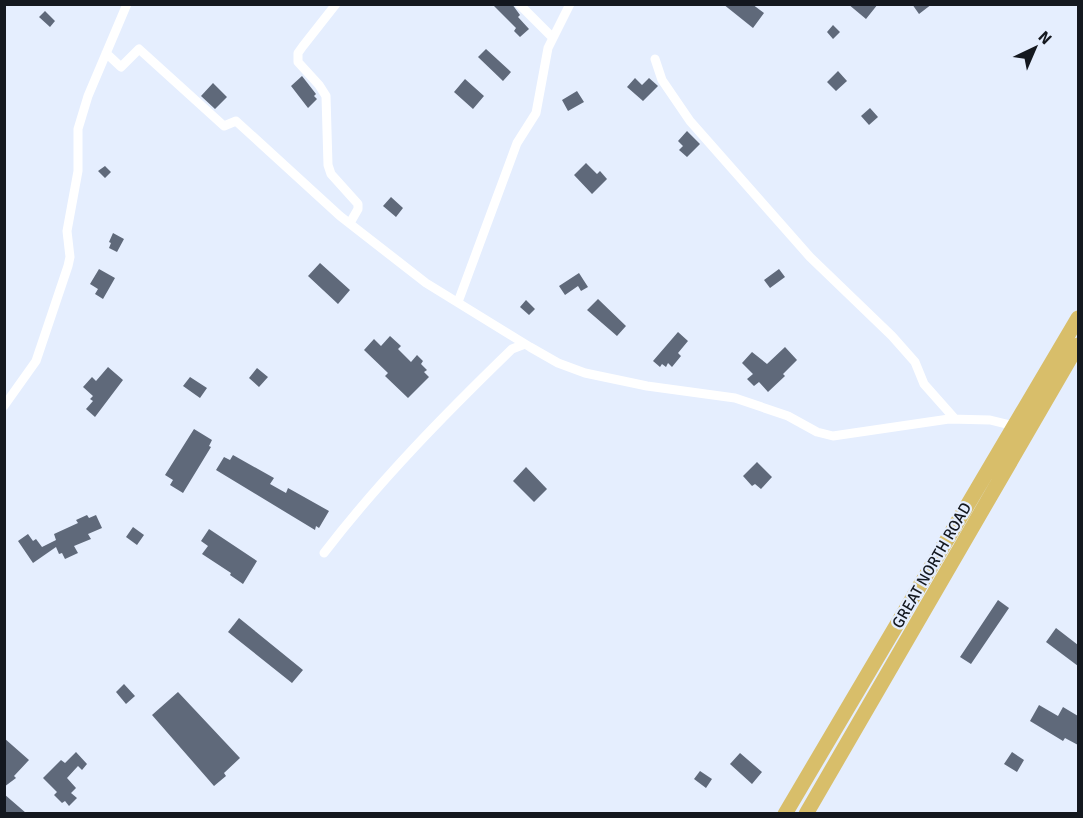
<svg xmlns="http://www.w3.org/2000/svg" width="1083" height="818" font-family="Signika,sans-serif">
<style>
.building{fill:#5f697a}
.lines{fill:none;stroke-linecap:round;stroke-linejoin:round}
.minor{stroke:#fff;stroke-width:9}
.trunk{stroke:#d8be6a;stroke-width:15}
.labels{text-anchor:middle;stroke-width:4.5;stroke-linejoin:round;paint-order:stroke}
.street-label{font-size:16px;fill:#14181f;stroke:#e5eefe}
</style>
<rect width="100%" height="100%" fill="#e5eefe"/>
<!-- building -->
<path class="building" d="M492 4H512L520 15 518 17 529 29 520 37 514 31 516 28Z
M723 4H752L764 13 753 28Z
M848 4H878L866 19Z
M912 4H932L919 14Z
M45 11 55 21 50 27 39 17Z
M833 25 840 32 833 39 827 32Z
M486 49 511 72 503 81 478 57Z
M838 71 847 81 836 91 827 82Z
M302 76 316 94 314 96 317 99 308 108 291 86Z
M635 78 642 85 649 78 658 86 643 101 627 87Z
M465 79 484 96 473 109 454 92Z
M213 83 227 97 215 109 201 96Z
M577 91 584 102 568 111 562 100Z
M870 108 878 117 869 125 861 116Z
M687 131 700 144 687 157 679 150 683 146 678 141Z
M586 163 597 174 600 171 607 179 592 194 574 175Z
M105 166 111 172 105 178 98 171Z
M391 197 403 208 396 217 383 206Z
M113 233 124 239 117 252 109 248 111 243 109 242Z
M320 263 350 290 338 304 308 276Z
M99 269 115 278 103 299 95 294 98 289 90 284Z
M779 269 785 277 770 288 764 280Z
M579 273 588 287 581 291 578 286 565 295 559 286Z
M598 299 626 326 617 336 587 310Z
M526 300 535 309 529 315 520 307Z
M678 332 688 341 678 353 681 356 672 367 668 363 666 367 662 364 660 367 653 361Z
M390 336 401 346 398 349 411 362 417 355 423 361 421 364 427 370 424 372 429 377 408 398 385 376 388 373 364 350 374 339 381 346Z
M785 347 797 360 783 374 785 376 768 392 759 382 754 386 747 379 753 374 742 363 752 352 767 364Z
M108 367 123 380 95 417 86 409 93 401 90 399 93 396 83 387 92 377 96 381Z
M257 368 268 377 259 387 249 378Z
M190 377 207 388 200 398 183 386Z
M194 429 212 440 209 446 211 447 183 493 170 485 173 480 165 475Z
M233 455 274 478 270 484 286 493 288 488 329 511 319 528 316 526 315 530 216 470 224 457 230 460Z
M757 462 772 477 761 489 755 484 752 486 743 476Z
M526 467 547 489 534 502 513 481Z
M87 515 89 518 96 515 102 528 88 534 91 539 74 546 78 553 65 559 62 553 59 554 56 547 33 563 18 541 28 534 33 541 36 539 42 547 56 540 54 534 78 523 76 520Z
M133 527 144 535 137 545 126 537Z
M209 529 257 561 243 584 230 575 231 573 202 554 208 546 201 541Z
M998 600 1009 608 971 664 960 657Z
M239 618 303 670 292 683 228 632Z
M1056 628 1078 645V666L1046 642Z
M124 684 135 696 126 704 116 692Z
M178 692 240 758 224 773 226 776 214 786 152 715Z
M1039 705 1058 716 1063 707 1078 716V745L1065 738 1063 741 1030 721Z
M4 738 29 760 14 776 16 778 4 787Z
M76 752 87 764 82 770 78 766 67 778 76 788 71 793 77 798 69 806 65 801 62 803 54 795 57 792 43 778 61 760 65 763Z
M1012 752 1024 760 1017 772 1004 764Z
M740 753 762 772 752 784 730 764Z
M700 771 712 779 706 788 694 779Z
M4 794 26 813H4Z"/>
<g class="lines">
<!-- minor -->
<path class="minor" d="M336 4 303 46 298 53V62L319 85 326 96 328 165 331 174 358 204V209L350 223
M519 4 553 38
M106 53 121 67 139 49 224 126 236 121 340 216 426 283 530 347 558 363 585 373 647 386 735 398 788 416 817 432 833 436 949 419 990 420 1018 427
M655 59 662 80 690 121 810 257 892 336 915 362 924 384 955 419
M458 302 517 143 536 113 548 48 570 4
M4 406 36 361 68 266 70 257 67 231 78 171V129L88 96 127 4
M324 553C380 480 446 413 512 349L525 344"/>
<!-- trunk -->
<path class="trunk" d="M785 814 1078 318
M806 814 1078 345"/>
</g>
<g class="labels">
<!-- street labels -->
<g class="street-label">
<text transform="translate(931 565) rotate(-60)" y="6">GREAT NORTH ROAD</text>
</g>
</g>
<!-- border -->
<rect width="1083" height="818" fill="none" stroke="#14181f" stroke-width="12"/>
<!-- north arrow -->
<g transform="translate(1035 48) rotate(44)" stroke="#e5eefe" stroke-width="4.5" paint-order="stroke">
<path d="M0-4.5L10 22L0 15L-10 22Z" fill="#14181f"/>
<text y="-9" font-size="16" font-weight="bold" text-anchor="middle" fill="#14181f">N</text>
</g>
</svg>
